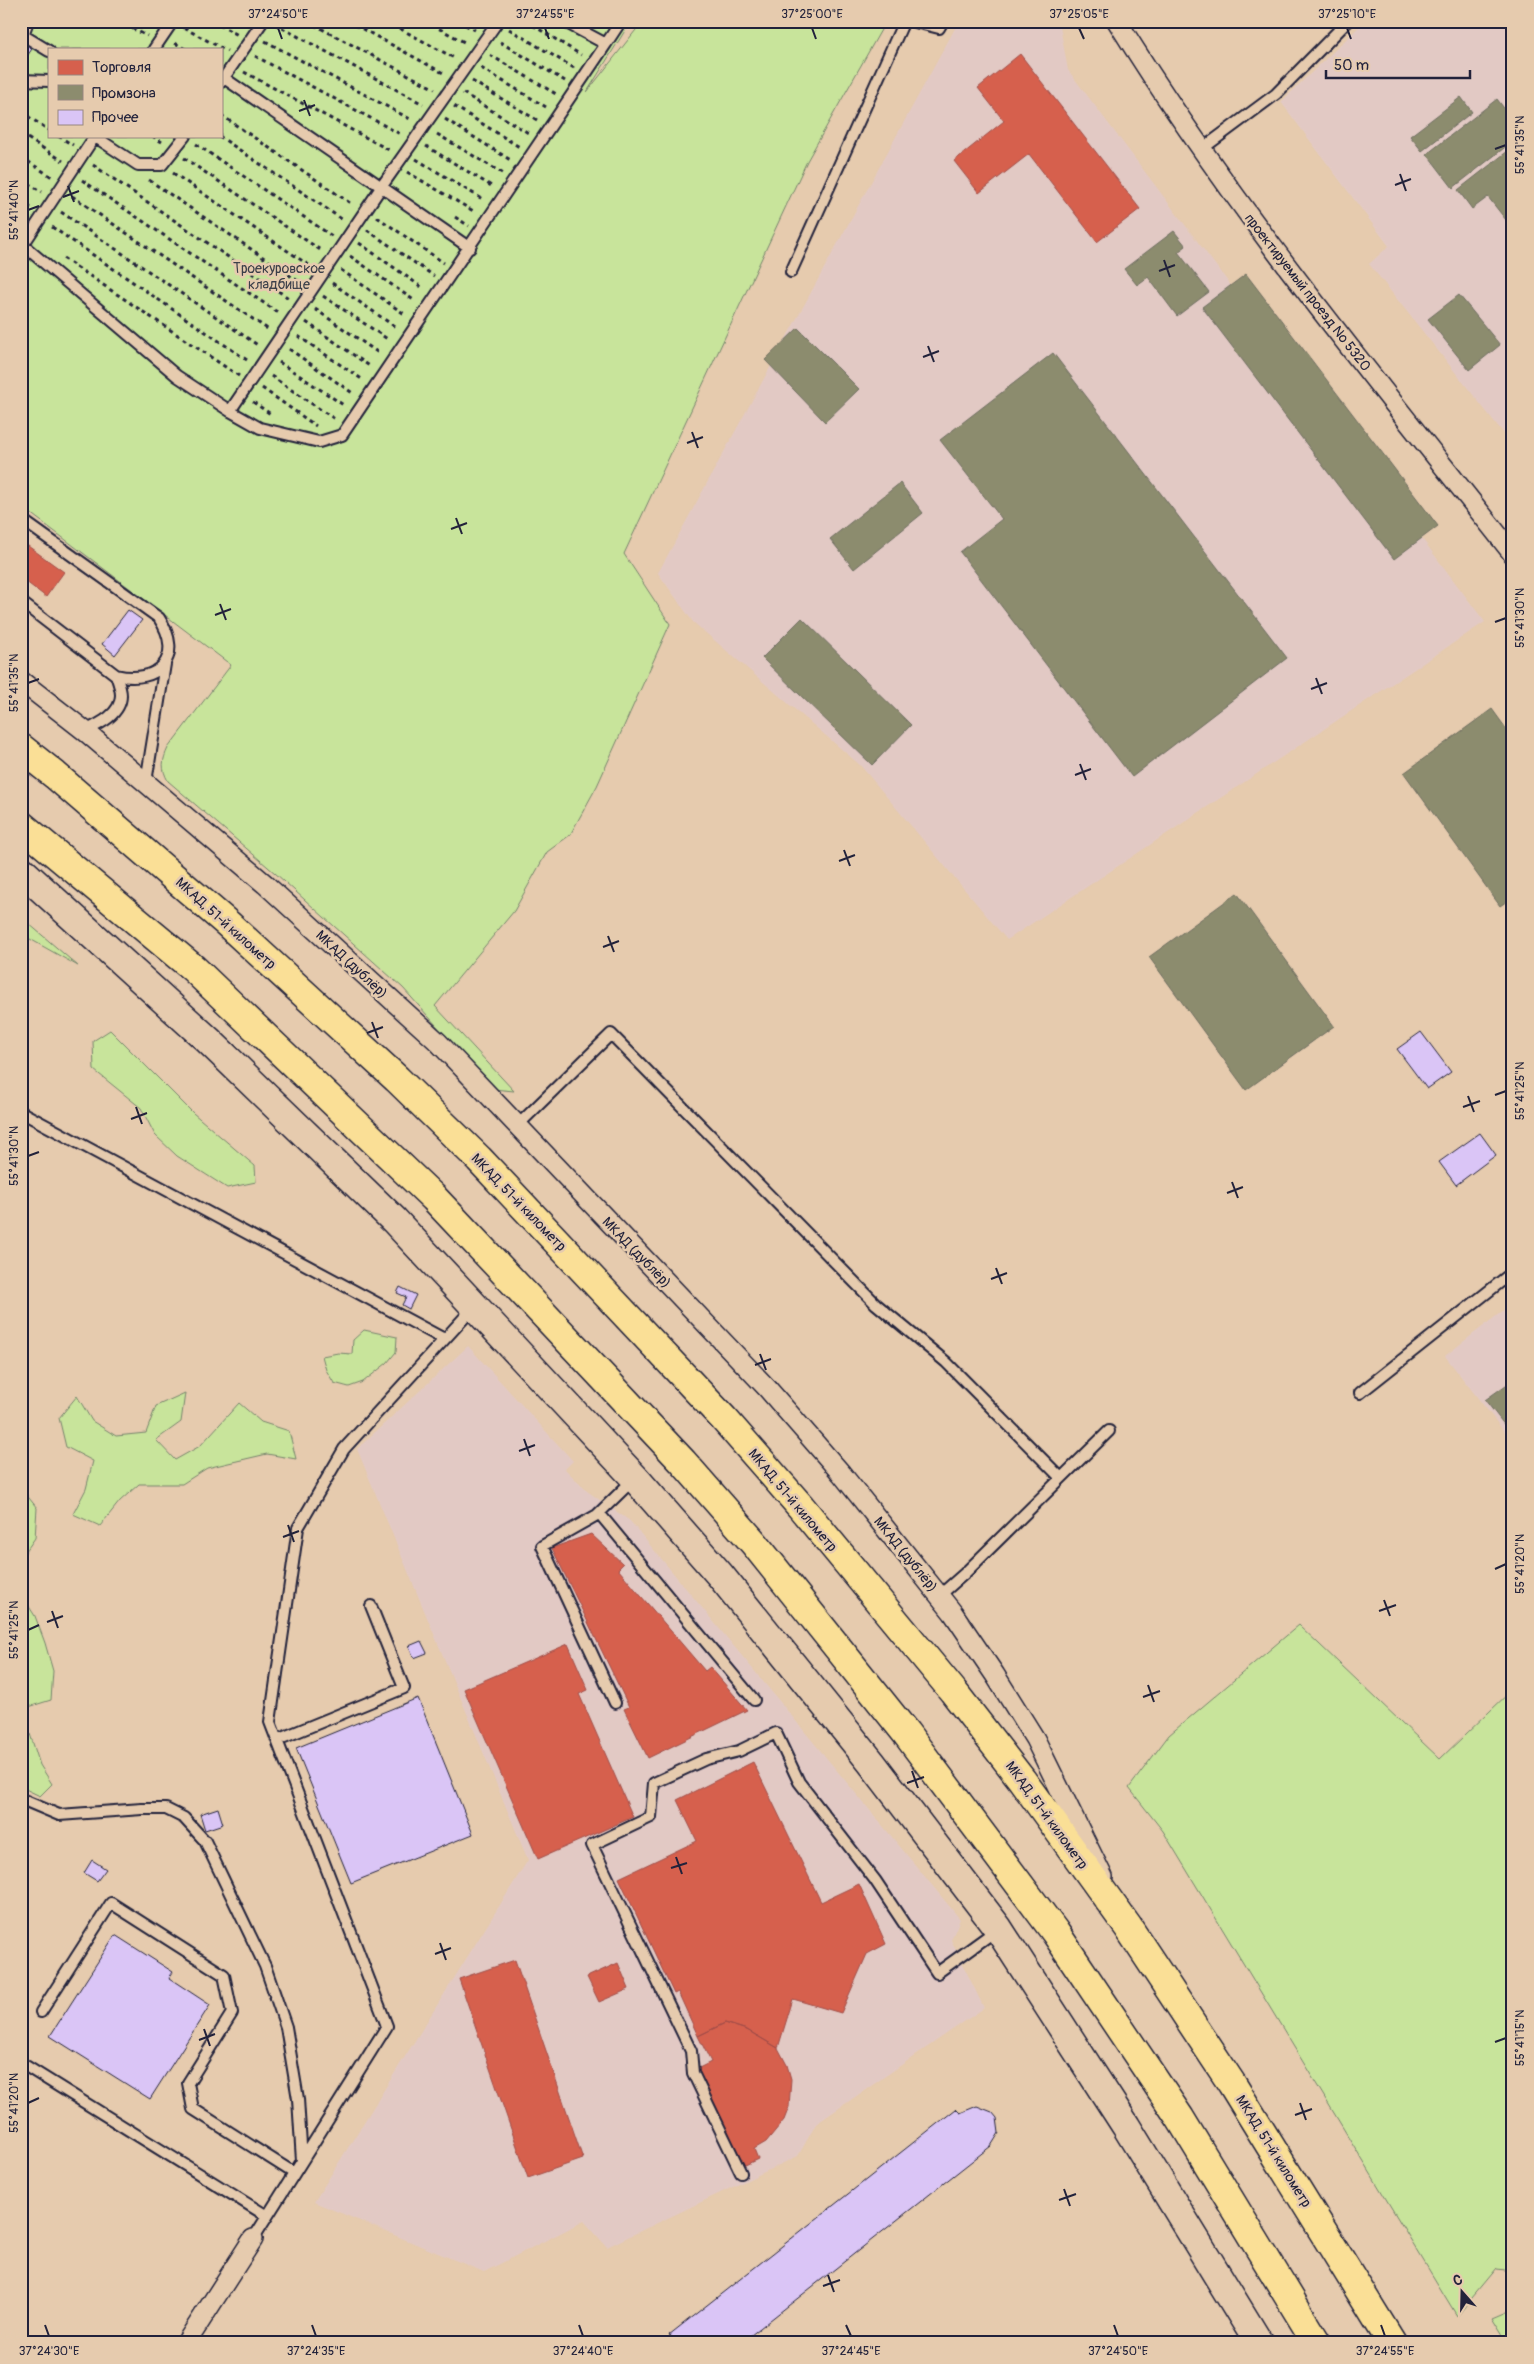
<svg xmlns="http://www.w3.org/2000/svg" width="1534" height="2364" font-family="Pangolin,sans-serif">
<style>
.built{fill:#e2c9c4}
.green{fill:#c8e49b;stroke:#75836b;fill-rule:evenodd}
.shops{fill:#d6604d;stroke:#a04d48}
.industry{fill:#8c8c6e;stroke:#6c6c5f}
.building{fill:#dac5f6;stroke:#22223b}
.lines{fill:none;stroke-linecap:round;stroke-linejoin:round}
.lane-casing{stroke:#22223b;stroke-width:14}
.street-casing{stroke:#22223b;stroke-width:22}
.secondary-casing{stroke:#22223b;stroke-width:31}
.highway-casing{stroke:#22223b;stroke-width:31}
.path{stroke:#22223b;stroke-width:3;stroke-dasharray:4 4;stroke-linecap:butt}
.lane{stroke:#e6cbae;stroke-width:10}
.street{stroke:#e6cbae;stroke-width:19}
.secondary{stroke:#e6cbae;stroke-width:28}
.highway{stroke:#fadf96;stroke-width:28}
.ticks{fill:none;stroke:#22223b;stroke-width:2}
.labels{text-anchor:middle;stroke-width:5;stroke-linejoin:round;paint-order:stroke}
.park-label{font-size:14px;fill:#3b3f49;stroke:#e6cbae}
.street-label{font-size:14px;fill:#22223b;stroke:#e6cbae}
.neatline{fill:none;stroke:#22223b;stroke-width:2}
.ticks-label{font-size:12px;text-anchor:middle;fill:#22223b}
</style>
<rect width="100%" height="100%" fill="#e6cbae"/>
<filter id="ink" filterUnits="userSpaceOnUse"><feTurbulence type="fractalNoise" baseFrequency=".02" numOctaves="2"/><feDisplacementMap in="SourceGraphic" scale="10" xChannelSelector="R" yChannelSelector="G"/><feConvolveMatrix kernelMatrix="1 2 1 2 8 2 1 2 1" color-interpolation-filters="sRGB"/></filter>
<g filter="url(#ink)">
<!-- built -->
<path class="built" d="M959 21H1059L1068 70 1485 622 1007 940 860 765 693 622 658 573Z
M1365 21H1513V445L1369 264 1389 246 1281 102Z
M1513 1303V1443L1445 1356Z
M468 1346 573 1461 565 1469 587 1491 630 1521 960 1919 951 1940 984 2008 816 2124 798 2156 607 2247 584 2221 484 2272 314 2202 528 1860 357 1449Z"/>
<!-- green -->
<path class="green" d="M21 21H631L587 92 643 21H886L807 161 624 554 670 624 597 786 570 835 547 852 514 911 435 1006 514 1091 493 1089 403 988 275 873 168 781C161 768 162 761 168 748L231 665 21 506ZM49 49H221V136H49Z
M21 917 78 966 21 934Z
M110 1030 193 1113 255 1166 256 1182 227 1188 177 1156 155 1135 141 1108 94 1070 93 1041Z
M364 1330 397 1337 396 1352 387 1363 363 1382 349 1387 334 1383 326 1370 322 1356 338 1353 352 1354 353 1340Z
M185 1393 181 1422 156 1440 175 1460 200 1446 239 1403 261 1422 289 1431 296 1459 267 1454 207 1468 182 1484H139L120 1501 100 1526 73 1514 86 1489 93 1461 66 1447 59 1418 77 1396 92 1421 116 1436 146 1433 156 1406Z
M21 1488 37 1508 35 1538 21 1558Z
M21 1594 35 1616 45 1643 53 1671 51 1700 22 1709 40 1765 52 1784 40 1796 21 1787Z
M1299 1625 1440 1759 1513 1689V2271L1496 2269 1457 2316 1163 1831 1129 1788 1169 1735Z
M1513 2308V2343H1508L1492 2317Z"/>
<!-- shops -->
<path class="shops" d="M1020 54 1140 209 1097 242 1029 154 979 193 954 161 1004 121 978 88Z
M21 541 64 572 46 597 21 578Z
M591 1534 623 1564 618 1569 705 1671 710 1667 747 1710 648 1758 624 1709 629 1707 552 1548Z
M568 1644 588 1690 579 1694 633 1817 538 1859 464 1689Z
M753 1762 821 1902 859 1884 886 1944 867 1954 841 2013 793 1999 778 2048 747 2030 725 2023 698 2036 678 1992 674 1994 619 1878 697 1841 677 1800Z
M515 1960 583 2159 528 2178 459 1979Z
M618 1963 629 1989 599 2002 587 1977Z
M725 2023 747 2030 778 2048 787 2065 791 2079 789 2107 784 2120 766 2142 754 2149 758 2159 743 2166 697 2069 711 2062 698 2036Z"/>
<!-- industry -->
<path class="industry" d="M1461 97 1472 112 1422 151 1410 136Z
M1497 99 1513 120V141L1453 188 1427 154Z
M1513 147V229L1488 197 1472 209 1458 190Z
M1174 231 1186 246 1178 252 1209 292 1177 316 1148 277 1137 285 1124 269Z
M1246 274 1438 526 1394 559 1202 307Z
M1459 295 1500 345 1469 370 1428 319Z
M798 328 859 389 825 422 765 360Z
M1053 353 1287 658 1132 777 960 552 1002 519 940 440Z
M900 483 923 513 854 569 830 539Z
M802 618 911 725 872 765 762 658Z
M1492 709 1513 738V897L1500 906 1404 773Z
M1237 893 1334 1026 1246 1090 1149 957Z
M1513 1380V1436L1485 1400Z"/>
<!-- building -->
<path class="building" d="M21 38 34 46 25 59 21 57Z
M128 610 142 620 115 655 102 644Z
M1421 1032 1451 1072 1427 1089 1397 1049Z
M1480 1133 1496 1155 1456 1185 1439 1162Z
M400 1287 416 1295 409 1309 402 1305 406 1297 397 1293Z
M421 1641 427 1653 414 1658 409 1646Z
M418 1698 473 1834 351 1883 296 1748Z
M218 1808 223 1824 205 1830 200 1814Z
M92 1860 106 1869 97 1881 84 1873Z
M115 1935 173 1972 169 1978 210 2005 150 2099 50 2036Z
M977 2106 992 2112 997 2118 999 2133 991 2146 741 2343H670L673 2340 669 2335 956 2109 960 2113Z"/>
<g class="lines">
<defs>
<path id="lane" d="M911 21 939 28 943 21
M21 34 49 51
M23 35 28 21
M606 44 621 21
M154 49 173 21
M224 78 470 248
M21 80 49 81
M221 82 263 21
M94 136 138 165H162L185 136
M95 136 23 245 177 376 230 411 260 428 319 442 342 435 606 44 563 21
M1202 149 1276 94 1348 21
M791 272 904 21
M230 411 382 186 498 21
M21 519 159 618C185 657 159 685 116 675L21 602
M85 731C100 724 121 714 121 695 121 689 118 681 116 675
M146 782 165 664
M21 1112 444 1339
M517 1126 611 1034 876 1304 946 1362 1061 1478
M1360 1393 1513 1272
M599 1513 754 1700
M939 1596 964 1574 1109 1431
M615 1703 542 1546 597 1515 634 1479
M277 1740 404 1688 371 1606
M21 1799 59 1815 142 1809H166L184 1818 205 1841 265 1966 286 2027 298 2099 302 2161
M41 2012 111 1903 224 1975 232 2013 188 2083 193 2109 294 2173
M21 2063 267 2216
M741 2173 693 2073 691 2051 592 1845 651 1817 654 1783 706 1759 739 1751 776 1733 799 1782 875 1880 937 1973 998 1929
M253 2239 387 2026 270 1722 298 1528 344 1449 475 1306"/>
<path id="street" d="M1117 21C1234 210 1376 380 1513 554
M21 681 85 731 265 884 438 1042 767 1388 841 1473 953 1613 995 1675 1035 1739 1103 1877
M186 2343 253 2239"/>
<path id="secondary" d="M21 870 208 1040 394 1220 635 1478 720 1575 871 1762 998 1928 1126 2126 1259 2343"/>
<path id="highway" d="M21 748 55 775 228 924 397 1079 479 1159 724 1419 801 1507 953 1691 1022 1780 1128 1927 1232 2084 1392 2343
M21 825 193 968 434 1198 683 1462 754 1543 906 1733 1055 1932 1180 2118 1317 2343"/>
</defs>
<!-- lane casing -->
<use href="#lane" class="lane-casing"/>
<!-- street casing -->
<use href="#street" class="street-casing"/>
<!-- secondary casing -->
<use href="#secondary" class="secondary-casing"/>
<!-- highway casing -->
<use href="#highway" class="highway-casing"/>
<!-- path -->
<path class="path" d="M118 21 147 36
M212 21 238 35
M307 21 435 89
M348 21 445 74
M386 21 456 59
M425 21 466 43
M458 21 475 30
M526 21 581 55
M275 24 423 104
M184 28 227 51
M509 29 574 68
M265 41 412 120
M500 42 565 81
M175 43 185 49
M490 55 556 94
M255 56 402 135
M481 68 546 107
M244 72 391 151
M472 81 537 120
M463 93 530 134
M454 106 521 148
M21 112 49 130
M221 115 353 205
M445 119 512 161
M21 134 63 161
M437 134 502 173
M58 136 73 145
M152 136 162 142
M219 136 343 220
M196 144 332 236
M426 146 493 187
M21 157 52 177
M184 158 322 251
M416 159 484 200
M93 165 290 299
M407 172 475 212
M173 173 310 266
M21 179 42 192
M82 180 280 314
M149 180 301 283
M72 196 269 330
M21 201 31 208
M61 212 259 346
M377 217 444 263
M455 217 469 226
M52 227 247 360
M367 230 434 276
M359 243 423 288
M350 256 415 301
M63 258 239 376
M341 270 406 315
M332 283 397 328
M323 296 389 340
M315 309 380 354
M306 322 371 367
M298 336 363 380
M289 349 354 394
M279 362 345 406
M271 376 336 420
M262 388 316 426
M253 402 272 415"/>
<!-- lane -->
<use href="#lane" class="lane"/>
<!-- street -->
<use href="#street" class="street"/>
<!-- secondary -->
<use href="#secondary" class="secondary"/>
<!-- highway -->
<use href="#highway" class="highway"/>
</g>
</g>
<!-- ticks -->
<path class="ticks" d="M278 28 282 39M545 28 549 39M812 28 816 39M1079 28 1084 39M1347 28 1351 39M304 100 310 116M299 111 315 105M1495 149 1506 145M1400 174 1406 191M1395 185 1411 179M68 186 74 202M63 197 79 191M28 210 39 206M1164 260 1170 277M1159 271 1175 265M928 346 934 362M923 357 939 351M692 432 698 448M687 443 703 437M456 518 462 534M451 529 467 523M220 604 226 620M215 615 231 609M1495 622 1506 618M1316 678 1322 694M28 683 39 679M1311 689 1327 683M1080 764 1086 780M1075 775 1091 769M844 850 850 866M839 861 855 855M608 936 614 952M603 947 619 941M372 1022 378 1038M367 1033 383 1027M1495 1095 1506 1091M1468 1096 1474 1112M136 1107 142 1124M1463 1107 1480 1101M131 1119 147 1113M28 1156 39 1152M1232 1182 1238 1198M1227 1193 1243 1187M996 1268 1002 1284M991 1279 1007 1273M760 1354 766 1370M755 1365 771 1359M524 1439 530 1456M519 1451 535 1445M288 1525 294 1542M283 1537 299 1531M1495 1569 1506 1564M1384 1600 1390 1616M52 1611 58 1628M1379 1611 1396 1605M47 1622 63 1616M28 1630 39 1625M1148 1685 1154 1702M1143 1697 1160 1691M912 1771 918 1788M907 1783 924 1777M676 1857 682 1874M671 1868 687 1863M440 1943 446 1960M435 1954 451 1948M204 2029 210 2046M199 2040 215 2034M1495 2042 1506 2038M28 2103 39 2098M1300 2103 1306 2120M1295 2115 1312 2109M1064 2189 1070 2206M1059 2200 1076 2194M828 2275 834 2292M823 2286 840 2280M45 2325 49 2336M312 2325 316 2336M579 2325 583 2336M846 2325 851 2336M1114 2325 1118 2336M1381 2325 1385 2336"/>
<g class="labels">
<!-- park labels -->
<g class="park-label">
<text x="279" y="273">Троекуровское<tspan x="279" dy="16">кладбище</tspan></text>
</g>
<!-- street labels -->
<g class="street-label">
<text transform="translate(1308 292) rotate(52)" y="5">проектируемый проезд № 5320</text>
<text transform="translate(226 923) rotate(42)" y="5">МКАД, 51-й километр</text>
<text transform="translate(352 964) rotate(43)" y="5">МКАД (дублёр)</text>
<text transform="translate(519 1202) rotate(46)" y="5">МКАД, 51-й километр</text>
<text transform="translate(637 1252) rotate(46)" y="5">МКАД (дублёр)</text>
<text transform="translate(793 1500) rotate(50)" y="5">МКАД, 51-й километр</text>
<text transform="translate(906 1554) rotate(51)" y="5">МКАД (дублёр)</text>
<text transform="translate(1047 1815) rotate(54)" y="5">МКАД, 51-й километр</text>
<text transform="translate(1274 2151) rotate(58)" y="5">МКАД, 51-й километр</text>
</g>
</g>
<!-- margin -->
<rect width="1534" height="2364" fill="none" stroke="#e6cbae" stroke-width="55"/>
<!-- legend -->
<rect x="48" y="48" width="175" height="90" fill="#e6cbae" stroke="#988780"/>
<rect x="58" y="60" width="25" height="15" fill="#d6604d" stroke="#988780"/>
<text x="92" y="72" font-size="15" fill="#22223b">Торговля</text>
<rect x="58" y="85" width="25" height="15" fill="#8c8c6e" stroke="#988780"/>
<text x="92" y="98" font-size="15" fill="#22223b">Промзона</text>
<rect x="58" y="110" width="25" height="15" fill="#dac5f6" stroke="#988780"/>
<text x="92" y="122" font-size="15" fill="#22223b">Прочее</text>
<!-- north arrow -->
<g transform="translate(1462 2292) rotate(340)" stroke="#e6cbae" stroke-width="4" paint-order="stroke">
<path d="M0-4L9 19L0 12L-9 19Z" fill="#22223b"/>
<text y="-8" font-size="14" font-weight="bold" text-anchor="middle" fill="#22223b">С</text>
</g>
<!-- scale -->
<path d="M1326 70v8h144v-8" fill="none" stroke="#22223b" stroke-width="2.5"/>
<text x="1334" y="70" font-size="15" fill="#22223b" stroke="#e6cbae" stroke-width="4" paint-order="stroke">50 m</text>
<rect x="28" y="28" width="1478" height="2308" class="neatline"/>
<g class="ticks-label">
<text x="278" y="18">37°24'50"E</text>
<text x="545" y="18">37°24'55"E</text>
<text x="812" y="18">37°25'00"E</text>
<text x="1079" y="18">37°25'05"E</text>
<text x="1347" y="18">37°25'10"E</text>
<text transform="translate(1520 145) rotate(-90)" y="4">55°41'35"N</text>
<text transform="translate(14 210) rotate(-90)" y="4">55°41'40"N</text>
<text transform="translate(1520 618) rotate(-90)" y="4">55°41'30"N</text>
<text transform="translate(14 683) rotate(-90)" y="4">55°41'35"N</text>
<text transform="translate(1520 1091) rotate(-90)" y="4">55°41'25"N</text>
<text transform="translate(14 1156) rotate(-90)" y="4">55°41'30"N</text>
<text transform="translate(1520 1564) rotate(-90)" y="4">55°41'20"N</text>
<text transform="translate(14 1630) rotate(-90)" y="4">55°41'25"N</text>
<text transform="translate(1520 2038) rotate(-90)" y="4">55°41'15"N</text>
<text transform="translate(14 2103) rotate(-90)" y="4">55°41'20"N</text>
<text x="49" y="2355">37°24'30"E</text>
<text x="316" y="2355">37°24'35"E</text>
<text x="583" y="2355">37°24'40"E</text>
<text x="851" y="2355">37°24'45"E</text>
<text x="1118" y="2355">37°24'50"E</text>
<text x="1385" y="2355">37°24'55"E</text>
</g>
</svg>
